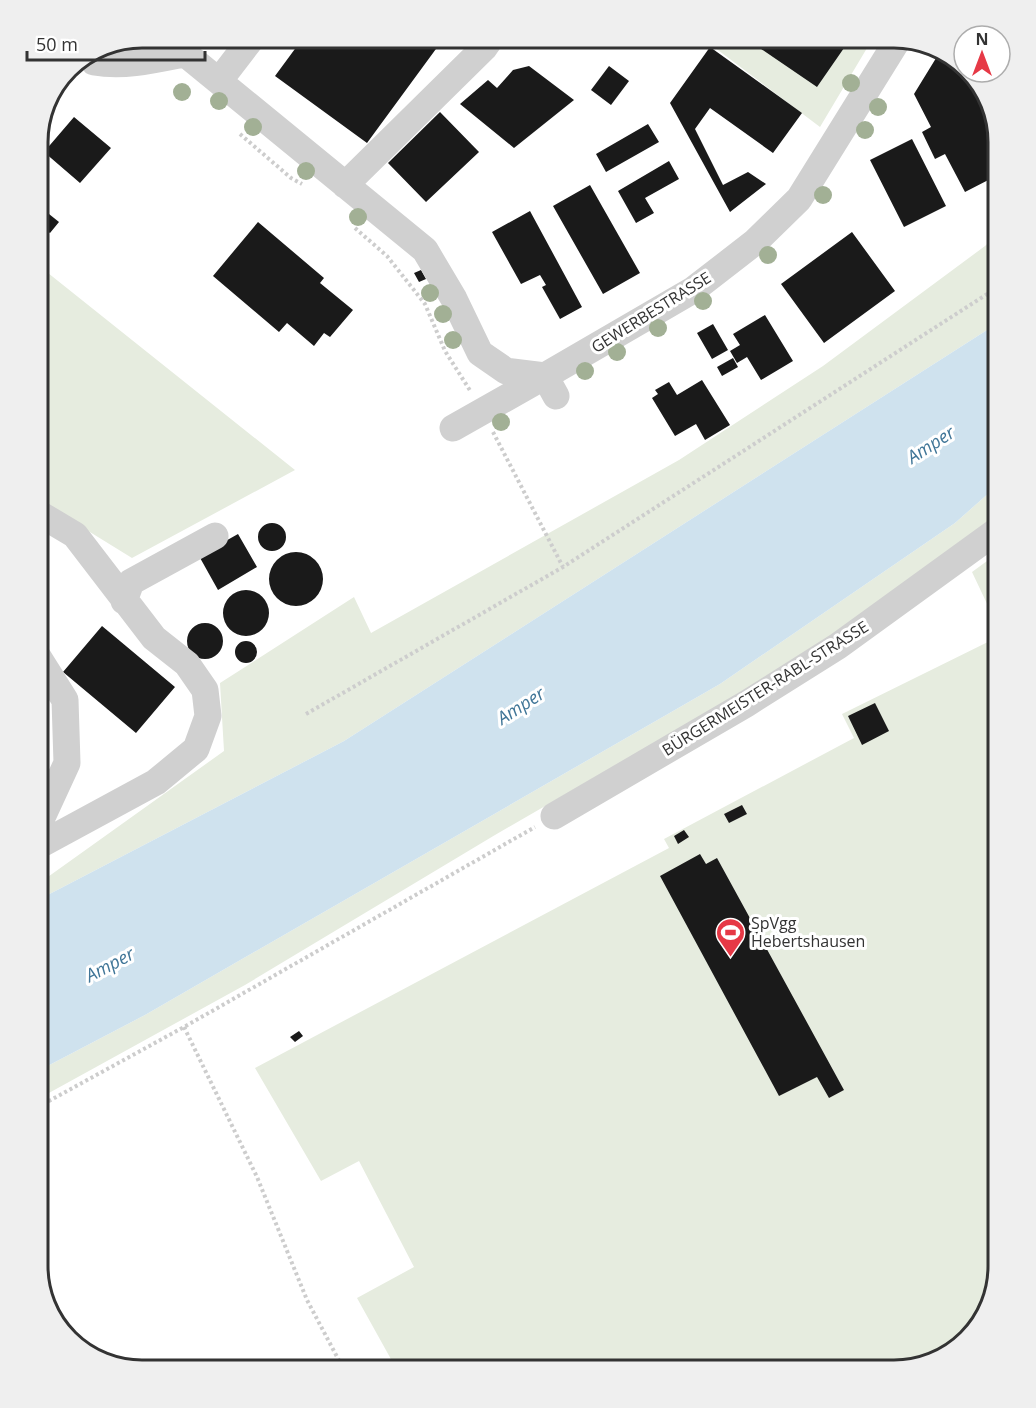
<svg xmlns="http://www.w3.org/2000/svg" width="1036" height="1408" font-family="'Open Sans',sans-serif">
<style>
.green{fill:#e6ecdf}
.water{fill:#cfe2ee}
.building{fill:#1a1a1a}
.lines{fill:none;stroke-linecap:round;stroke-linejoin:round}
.path{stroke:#cdcdcd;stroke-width:4;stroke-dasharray:3 3;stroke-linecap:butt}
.minor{stroke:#d0d0d0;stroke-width:27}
.tree{fill:#a2b095}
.labels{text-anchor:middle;stroke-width:6;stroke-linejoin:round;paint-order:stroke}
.street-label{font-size:16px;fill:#333;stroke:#fff}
.poi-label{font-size:16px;fill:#333;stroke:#fff;text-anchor:start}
.water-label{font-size:18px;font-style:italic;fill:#3f7597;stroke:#fff}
.rim{fill:none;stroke:#333;stroke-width:3}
</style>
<rect width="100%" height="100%" fill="#fff"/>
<!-- green -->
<path class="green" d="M702 38H873L820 127Z
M998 233V323L344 741 38 900V884L224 751 220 683 354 597 371 633 679 460 823 366 985 246Z
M38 265 295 470 132 558 38 500Z
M998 485V519L848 631 495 835 245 985 38 1099V1071L145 1015 720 684 955 523Z
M998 553V627L972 572Z
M998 637V1266L985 1318 947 1356 894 1370H397L357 1298 414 1267 359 1161 321 1181 255 1068 669 848 664 839 854 738 842 714Z"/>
<!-- water -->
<path class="water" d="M998 323V485L955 523 720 684 145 1015 38 1071V900L344 741Z"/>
<!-- building -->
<path class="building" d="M303 38H444L367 143 275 76Z
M745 38H829L844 48 817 87Z
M710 47 802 113 773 153 710 108 695 129 723 185 748 172 766 184 730 212 670 103Z
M941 50 947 52 964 69V72H967L984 89 998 142V175L965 192 945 154 935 159 922 132 931 127 914 94Z
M529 66 574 100 514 148 460 104 488 80 497 88 513 70Z
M609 66 629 81 611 105 591 90Z
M57 85 64 90 43 116 48 95Z
M440 112 479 152 426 202 388 163Z
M74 117 111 148 80 183 44 152Z
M648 124 659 142 606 172 596 154Z
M912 139 946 206 904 227 870 160Z
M669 161 679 179 645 198 654 213 636 223 618 191Z
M590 185 640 273 603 294 553 206Z
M530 211 582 307 560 319 542 287 546 285 540 275 521 284 492 232Z
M49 214 59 222 50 233 40 226Z
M258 222 324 278 320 283 353 310 330 337 324 333 314 346 287 323 279 332 213 276Z
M852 232 895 291 824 343 781 284Z
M421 270 426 279 419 282 414 273Z
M765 315 793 361 761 380 747 357 737 363 730 351 740 345 733 334Z
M713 324 728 350 712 359 697 333Z
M733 358 738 367 722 376 717 367Z
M702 380 730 425 705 440 696 424 675 436 652 398 658 394 655 390 669 382 677 395Z
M258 537a14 14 0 1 1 28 0a14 14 0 1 1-28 0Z
M238 534 257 567 218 590 199 556Z
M269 579a27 27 0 1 1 54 0a27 27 0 1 1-54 0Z
M223 613a23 23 0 1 1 46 0a23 23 0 1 1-46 0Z
M187 641a18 18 0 1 1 36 0a18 18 0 1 1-36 0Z
M102 626 175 687 136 733 63 672Z
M235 652a11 11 0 1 1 22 0a11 11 0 1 1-22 0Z
M875 703 889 731 862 745 848 716Z
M742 805 747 814 729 823 724 814Z
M684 830 689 837 678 844 674 836Z
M700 854 706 864 717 858 844 1090 829 1098 817 1077 779 1096 660 876Z
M299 1031 303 1036 295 1042 290 1037Z"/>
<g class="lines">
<!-- path -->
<path class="path" d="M240 134 291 178 302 184
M355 228 387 256 425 304 445 351 471 392
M493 432 563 567
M306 714 563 567 998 287
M184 1027 257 1177 307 1300 344 1370
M38 1107 184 1027 535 827"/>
<!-- minor -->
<path class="minor" d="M166 38 425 250 454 299 480 353 506 371 545 376 693 290 755 242 799 199 899 38
M92 57 94 62C125 67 154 60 184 54
M219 81 252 38
M345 185 484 48 491 38
M453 428 545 376 556 396
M124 601 131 582 215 536
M554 816 746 704 838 646 998 530
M38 826 67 763 65 700 38 657
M38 846 156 782 196 749 208 716 205 690 187 664 154 638 75 535 38 513"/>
</g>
<!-- trees -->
<g class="tree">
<circle cx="851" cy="83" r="9"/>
<circle cx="182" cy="92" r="9"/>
<circle cx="219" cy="101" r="9"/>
<circle cx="878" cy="107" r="9"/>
<circle cx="253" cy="127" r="9"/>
<circle cx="865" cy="130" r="9"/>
<circle cx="306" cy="171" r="9"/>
<circle cx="823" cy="195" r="9"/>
<circle cx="358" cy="217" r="9"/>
<circle cx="768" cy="255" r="9"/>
<circle cx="430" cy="293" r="9"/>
<circle cx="703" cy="301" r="9"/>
<circle cx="443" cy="314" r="9"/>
<circle cx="658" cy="328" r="9"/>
<circle cx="453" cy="340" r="9"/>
<circle cx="617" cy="352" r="9"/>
<circle cx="585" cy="371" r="9"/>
<circle cx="501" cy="422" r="9"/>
</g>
<!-- icons -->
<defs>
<symbol id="stadium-pin" viewBox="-11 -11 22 30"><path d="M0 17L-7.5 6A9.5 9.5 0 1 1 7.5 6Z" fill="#e63946" stroke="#fff"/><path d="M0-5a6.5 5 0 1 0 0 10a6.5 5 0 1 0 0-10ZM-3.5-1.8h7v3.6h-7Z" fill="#fff"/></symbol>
</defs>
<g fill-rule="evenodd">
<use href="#stadium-pin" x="714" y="916" width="33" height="45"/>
</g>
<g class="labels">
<!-- street labels -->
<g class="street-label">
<text transform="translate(651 312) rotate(-32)" y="6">GEWERBESTRASSE</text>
<text transform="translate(765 688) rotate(-32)" y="6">BÜRGERMEISTER-RABL-STRASSE</text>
</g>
<!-- poi labels -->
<g class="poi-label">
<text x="751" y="929">SpVgg<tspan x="751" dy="18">Hebertshausen</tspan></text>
</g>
<!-- water labels -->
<g class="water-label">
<text transform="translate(931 445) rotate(-33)" y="6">Amper</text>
<text transform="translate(521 706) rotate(-33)" y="6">Amper</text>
<text transform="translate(110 965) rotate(-28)" y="6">Amper</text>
</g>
</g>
<!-- crop -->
<path d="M0 0H1036V1408H0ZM142 48H894A94 94 0 0 1 988 142V1266A94 94 0 0 1 894 1360H142A94 94 0 0 1 48 1266V142A94 94 0 0 1 142 48Z" fill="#efefef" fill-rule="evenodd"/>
<path class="rim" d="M142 48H894A94 94 0 0 1 988 142V1266A94 94 0 0 1 894 1360H142A94 94 0 0 1 48 1266V142A94 94 0 0 1 142 48Z"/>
<!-- north arrow -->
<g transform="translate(982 54)"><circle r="28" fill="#ffffff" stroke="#adadad" stroke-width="1.5"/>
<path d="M0-4.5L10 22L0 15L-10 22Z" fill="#e63946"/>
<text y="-9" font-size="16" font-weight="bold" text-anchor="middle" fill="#333333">N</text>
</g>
<!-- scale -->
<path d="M27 51v9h178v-9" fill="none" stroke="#333333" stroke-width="3"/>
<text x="36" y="51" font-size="18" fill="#333333" stroke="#ffffff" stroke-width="4.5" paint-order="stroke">50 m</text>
</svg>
